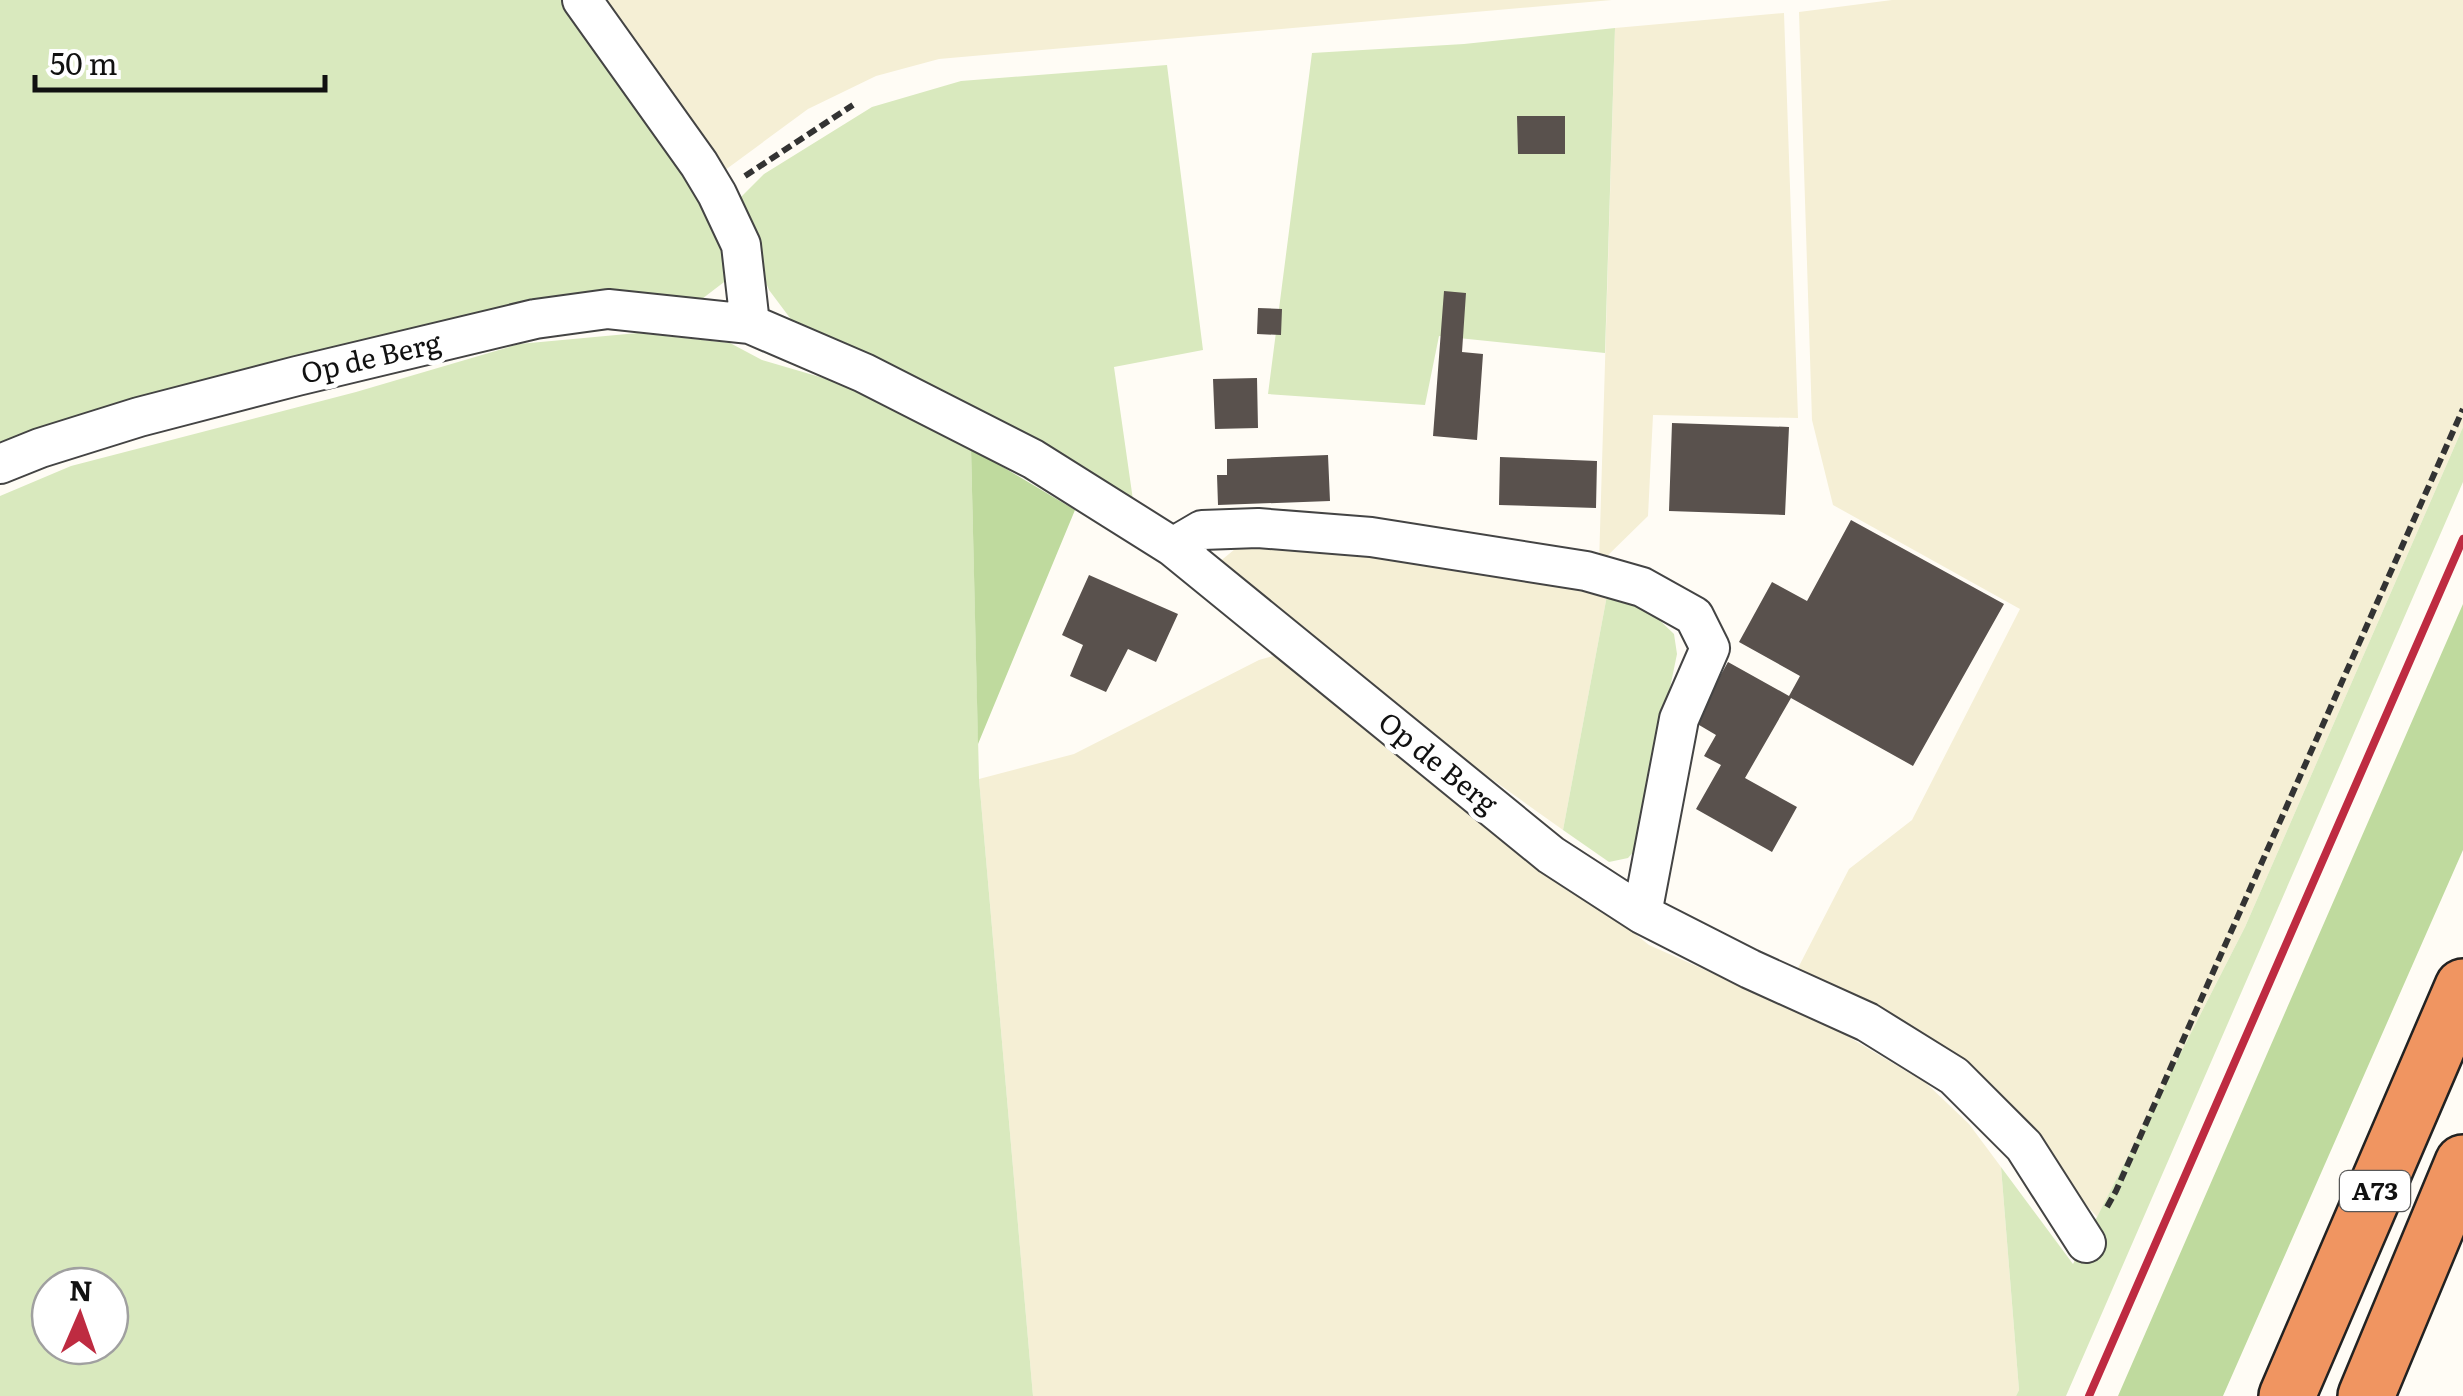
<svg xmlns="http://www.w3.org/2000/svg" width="2463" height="1396" font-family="Literata,serif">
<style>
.farmland{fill:#f5efd5}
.green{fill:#d9e9be;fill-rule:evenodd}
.forest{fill:#bfda9e}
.building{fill:#59514d}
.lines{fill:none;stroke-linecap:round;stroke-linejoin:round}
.minor-casing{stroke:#444;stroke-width:42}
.highway-casing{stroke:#222;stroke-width:60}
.path{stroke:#333;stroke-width:6;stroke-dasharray:10 5;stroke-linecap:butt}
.minor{stroke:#fff;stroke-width:38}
.highway{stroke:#f09561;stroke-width:55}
.rail{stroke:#be2b41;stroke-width:8}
.labels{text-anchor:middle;stroke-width:10;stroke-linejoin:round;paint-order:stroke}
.shield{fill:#fff;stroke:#585858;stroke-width:2.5}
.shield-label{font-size:25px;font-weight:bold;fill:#111}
.street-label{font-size:28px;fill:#111;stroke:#fff}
</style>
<rect width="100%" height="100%" fill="#fffcf5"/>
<!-- farmland -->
<path class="farmland" d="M592 0H1612L939 59 876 76 808 109 717 176Z
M1892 0H2463V427L2245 927 2097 1217 1989 1094 1933 1043 1798 968 1849 869 1912 820 2020 609 1833 505 1812 420 1799 12Z
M1784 13 1798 418 1653 415 1648 516 1599 564 1615 28Z
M1246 540 1443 559 1608 590 1563 830 1385 703 1218 563Z
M1284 653 1649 945 1827 1024 1926 1083 1969 1124 2001 1167 2019 1390 2016 1396H1033L979 779 1074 754 1259 660Z"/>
<!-- green -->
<path class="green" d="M0 0H569L589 23 728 244V279L698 302 0 456Z
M1615 28 1605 353 1439 336 1425 405 1268 394 1312 53 1464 44Z
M1167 65 1203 350 1114 367 1133 500 796 326 769 290 734 204 764 174 872 107 961 81Z
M638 333 730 343 762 360 854 387 971 448 979 779 1033 1396H0V496L71 466 356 392 519 344ZM50 1286H110V1346H50Z
M2463 427V482L2066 1396H2016L2019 1390 2001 1167 2073 1264 2245 927Z
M1608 590 1650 611 1674 634 1677 654 1637 848 1628 858 1609 862 1563 830Z"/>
<!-- forest -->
<path class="forest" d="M971 448 1075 510 978 744Z
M2463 604V850L2223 1396H2118Z"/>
<!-- building -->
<path class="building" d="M1517 116H1565V154H1518Z
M1444 291 1466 293 1462 352 1483 354 1477 440 1433 436Z
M1258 308 1282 309 1281 335 1257 334Z
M1257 378 1258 428 1215 429 1213 379Z
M1672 423 1789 427 1785 515 1669 511Z
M1328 455 1330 501 1218 505 1217 475H1227V459Z
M1500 457 1597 461 1596 508 1499 505Z
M1851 520 2004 604 1913 766 1791 698 1745 778 1797 807 1772 852 1696 809 1721 765 1704 756 1716 735 1694 722 1728 662 1789 696 1800 676 1739 642 1772 582 1807 601Z
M1089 575 1178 614 1156 662 1128 649 1106 692 1070 676 1083 645 1062 635Z"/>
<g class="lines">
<defs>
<path id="minor" d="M582 0 699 164 717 194 741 245 750 324
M0 464 40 448 139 417 297 376 535 319 608 309 750 324 864 373 1033 459 1173 547 1551 855 1642 914 1750 969 1867 1022 1954 1076 2024 1146 2086 1243
M1173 547 1202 530 1258 528 1371 537 1586 571 1642 587 1694 616 1710 648 1679 719 1642 914"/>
<path id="highway" d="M2287 1396 2463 987
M2366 1396 2463 1163"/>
</defs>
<!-- minor casing -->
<use href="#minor" class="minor-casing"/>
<!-- highway casing -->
<use href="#highway" class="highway-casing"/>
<!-- path -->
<path class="path" d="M745 176 853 105
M2107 1207 2116 1191 2463 409"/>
<!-- minor -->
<use href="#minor" class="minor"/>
<!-- highway -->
<use href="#highway" class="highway"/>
<!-- rail -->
<path class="rail" d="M2089 1396 2463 539"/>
</g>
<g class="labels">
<!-- shield labels -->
<rect class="shield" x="2340" y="1171" width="70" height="40" rx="8"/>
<g class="shield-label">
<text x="2375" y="1200">A73</text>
</g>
<!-- street labels -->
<g class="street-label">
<text transform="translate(371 358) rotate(-13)" y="10">Op de Berg</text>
<text transform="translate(1438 763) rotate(39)" y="10">Op de Berg</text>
</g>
</g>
<!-- north arrow -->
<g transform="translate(80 1316) rotate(2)"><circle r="48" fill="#ffffff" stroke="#a0a0a0" stroke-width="2.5"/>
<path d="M0-8L18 38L0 25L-18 38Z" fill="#be2b41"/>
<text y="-15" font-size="28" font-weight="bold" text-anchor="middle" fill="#111111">N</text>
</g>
<!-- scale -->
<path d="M35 75v15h290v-15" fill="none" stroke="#111111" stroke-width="5"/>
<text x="50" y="75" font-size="30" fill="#111111" stroke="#ffffff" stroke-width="8" paint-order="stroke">50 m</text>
</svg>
